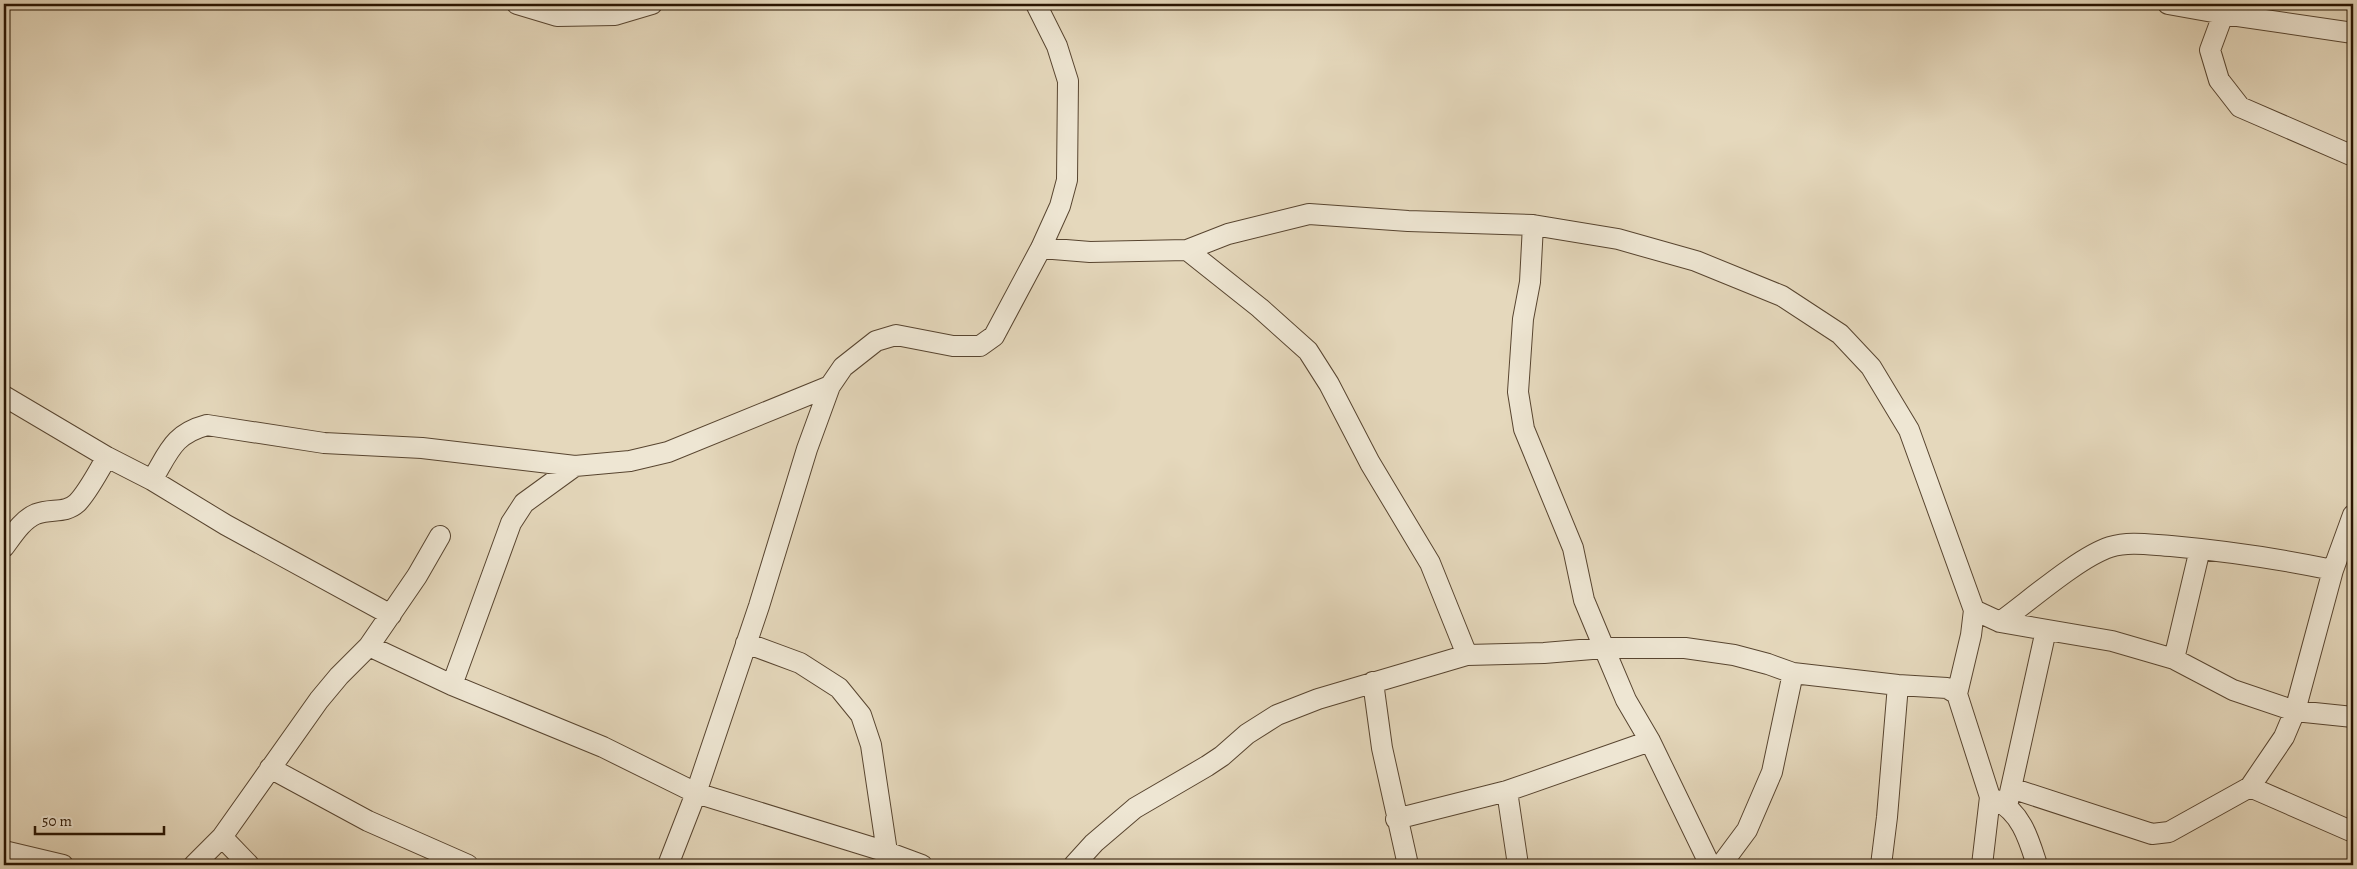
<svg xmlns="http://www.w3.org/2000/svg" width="2357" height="869" font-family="Alegreya,serif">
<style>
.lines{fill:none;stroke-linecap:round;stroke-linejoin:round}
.minor-casing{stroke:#584530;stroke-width:22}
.minor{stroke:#eee6d3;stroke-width:20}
</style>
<rect width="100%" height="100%" fill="#e5d8bc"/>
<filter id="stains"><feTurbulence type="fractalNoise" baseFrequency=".004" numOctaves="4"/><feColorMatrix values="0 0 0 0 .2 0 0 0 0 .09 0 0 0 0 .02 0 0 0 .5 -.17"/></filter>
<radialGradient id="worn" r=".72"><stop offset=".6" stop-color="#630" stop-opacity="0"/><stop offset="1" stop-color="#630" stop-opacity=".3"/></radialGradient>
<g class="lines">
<defs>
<path id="minor" d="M517 4 557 16 615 15 652 4
M2168 4 2224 14 2353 33
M2227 4 2210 50 2219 80 2240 107 2353 156
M1533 225 1530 282 1523 319 1518 392 1524 429 1573 548 1584 600 1604 648 1626 700 1650 741 1710 865
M1041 248 1090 252 1187 250 1228 234 1309 214 1408 221 1533 225 1618 239 1696 261 1782 296 1840 334 1871 367 1909 430 1974 610 1971 635 1957 694
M1187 250 1260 308 1308 351 1329 384 1370 463 1430 563 1467 655
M4 396 107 457 152 480 226 525 391 615
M152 480C169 452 173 434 207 425L324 443 422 448 575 466 630 461 668 452 830 386
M4 547C13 535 22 520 36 514 51 508 65 514 77 503 88 492 99 470 107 457
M1974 610 2000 622 2112 641 2174 659 2233 690 2295 711 2353 717
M2000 622C2028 602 2079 557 2110 547 2130 541 2151 545 2171 546 2226 551 2280 559 2333 570
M746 643 800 663 839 688 861 715 871 745 887 852
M369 646 452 685 603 747 696 793 887 852 922 865
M2174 659 2200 549
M1373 682 1382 748 1408 865
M452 685 511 523 524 503 575 466
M270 768 368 821 468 865
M2250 787 2353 832
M2011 788 2152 834 2169 832 2250 787 2284 737 2295 711 2333 570 2353 515
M1507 791 1518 865
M1996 800C2022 813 2029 840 2037 865
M2007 806 2046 630
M1396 819 1507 791 1650 741
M222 837 249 865
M4 851 63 865
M194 865 222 837 319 700 339 676 369 646 417 576 440 536
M668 865 696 793 759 606 807 449 830 386 843 367 876 341 896 335 953 346H980L994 336 1041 248 1060 206 1067 180 1068 81 1057 46 1036 4
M1074 865 1094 843 1135 808 1207 766 1222 756 1247 734 1277 715 1318 699 1467 655 1544 653 1604 648H1685L1734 655 1768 664 1793 673 1898 685 1947 688 1957 694 1990 797 1982 865
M1721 865 1747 830 1772 772 1793 673
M1881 865 1887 817 1898 685"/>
</defs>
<!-- minor casing -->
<use href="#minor" class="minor-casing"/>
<!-- minor -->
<use href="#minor" class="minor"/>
</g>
<!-- margin -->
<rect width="2357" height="869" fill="none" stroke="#e5d8bc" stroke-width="20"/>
<rect x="5" y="5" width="2347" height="859" fill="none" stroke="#291401" stroke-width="2.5"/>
<rect x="10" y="10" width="2337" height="849" fill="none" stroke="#291401"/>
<!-- scale -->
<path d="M35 826v8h129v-8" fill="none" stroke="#291401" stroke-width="2.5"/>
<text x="42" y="826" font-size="15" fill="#291401" stroke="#eee6d3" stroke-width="4" paint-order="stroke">50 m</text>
<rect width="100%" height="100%" filter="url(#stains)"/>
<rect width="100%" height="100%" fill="url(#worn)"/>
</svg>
